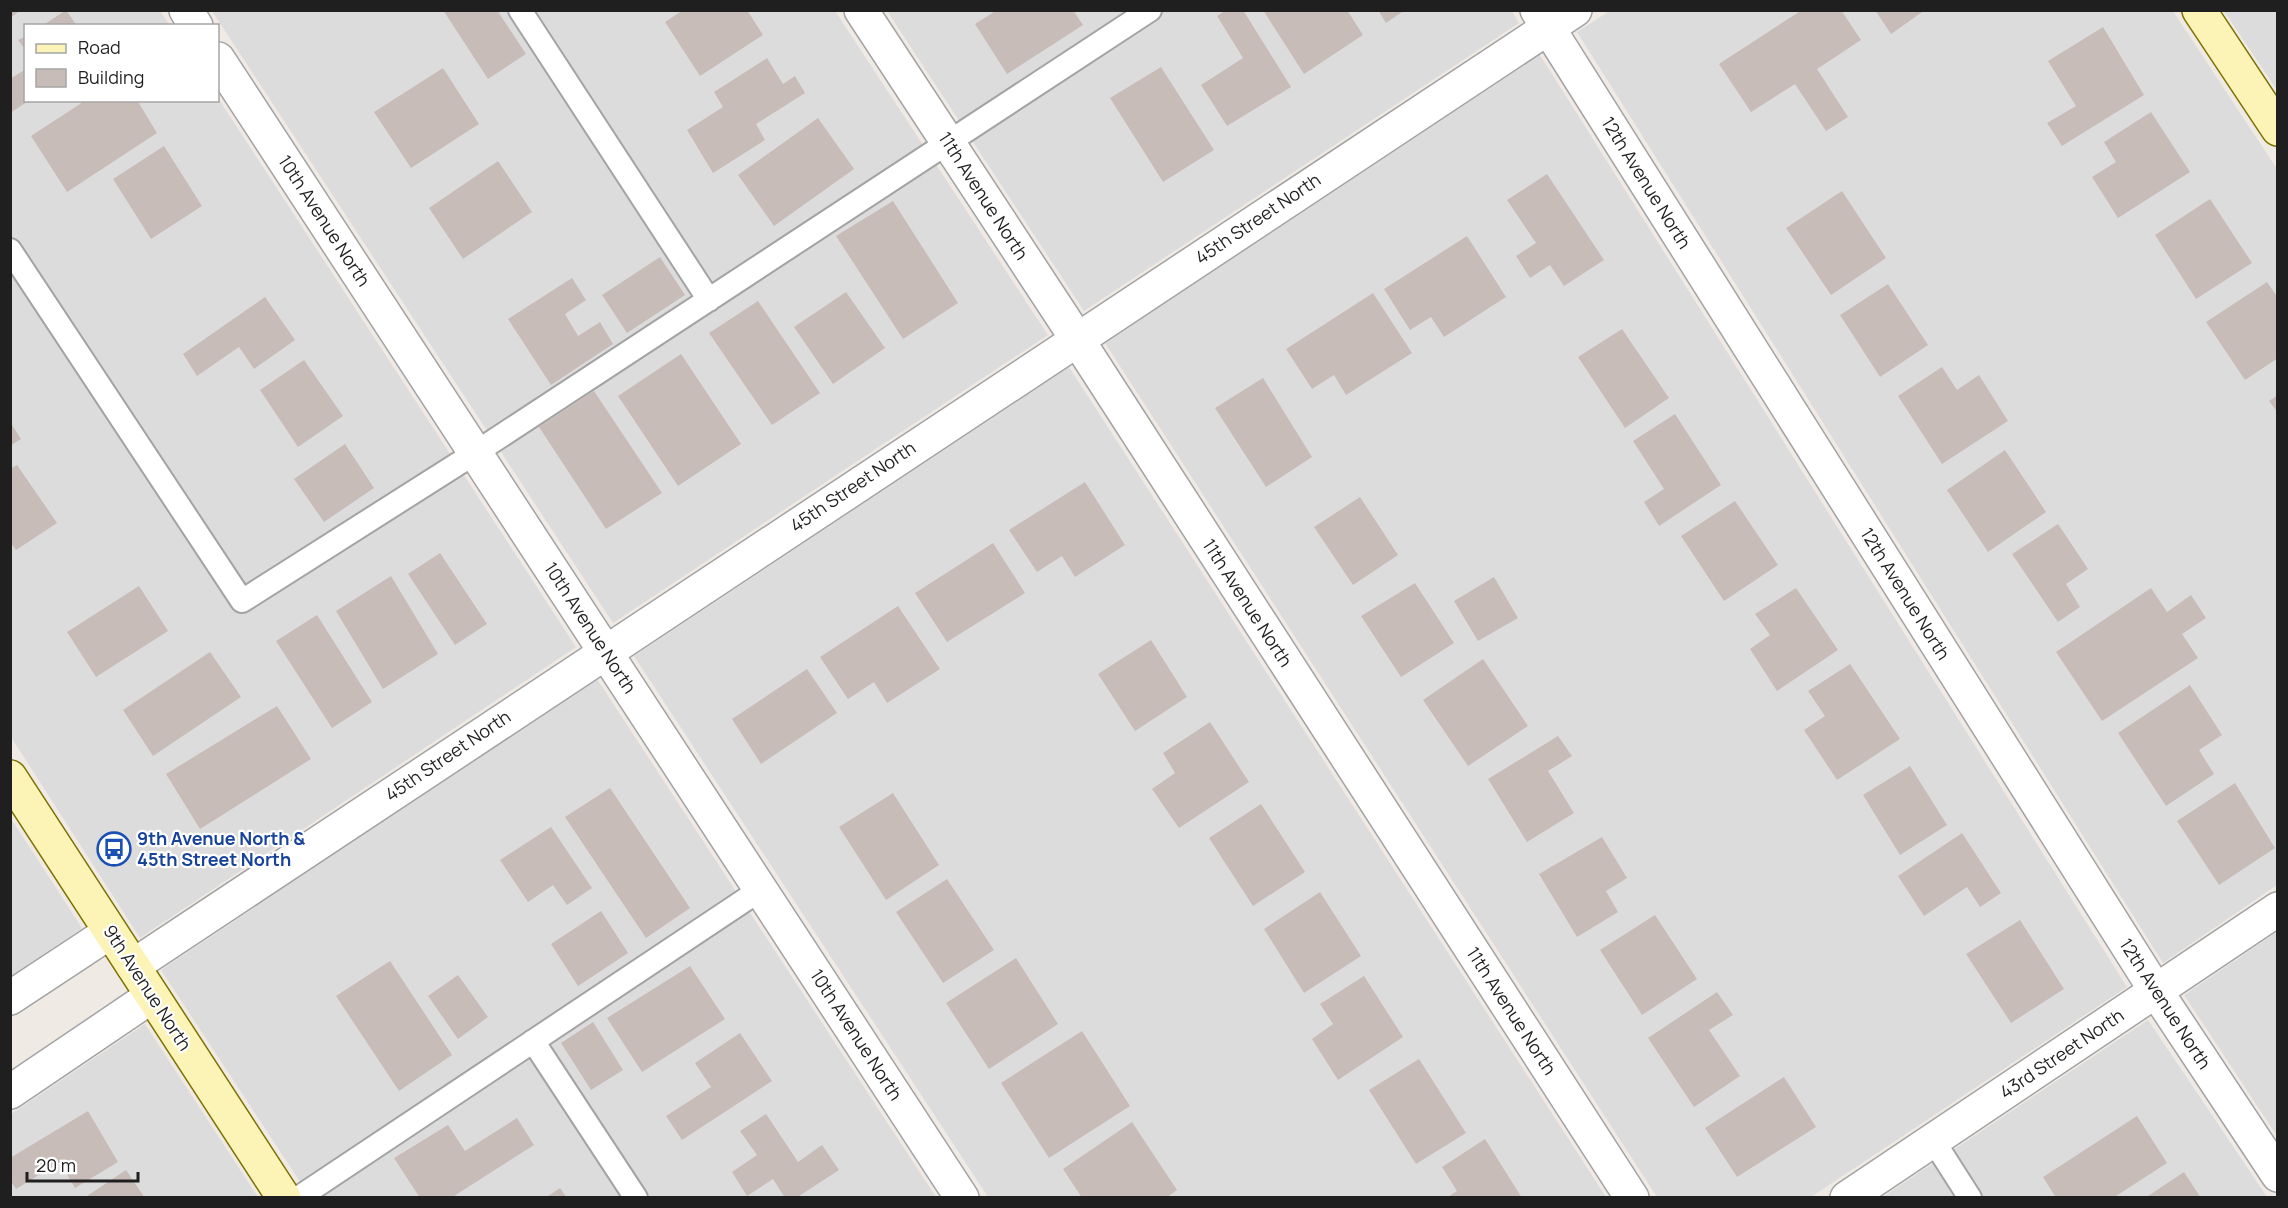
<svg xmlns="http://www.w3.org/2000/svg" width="2288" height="1208" font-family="Manrope,sans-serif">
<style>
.residential{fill:#dddcdc}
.building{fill:#c8bcb8}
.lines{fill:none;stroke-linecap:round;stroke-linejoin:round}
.lane-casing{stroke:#a3a3a3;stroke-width:26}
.street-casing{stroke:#a3a3a3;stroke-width:36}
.secondary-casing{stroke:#7c7201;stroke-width:36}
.lane{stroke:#fff;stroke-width:22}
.street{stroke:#fff;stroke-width:33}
.secondary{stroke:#fcf3b7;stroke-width:33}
.labels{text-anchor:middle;stroke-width:4.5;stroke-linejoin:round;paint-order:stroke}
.street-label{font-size:18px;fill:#1f1f1f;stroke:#fff}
.transit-label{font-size:18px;font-weight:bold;fill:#164399;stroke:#fff;text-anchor:start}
</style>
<rect width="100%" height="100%" fill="#f0eae5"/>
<!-- residential -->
<path class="residential" d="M1511 10 1519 23 1084 311 887 11Z
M1611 10 2173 11 2277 169V885L2163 963 1577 32Z
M11 11H160L170 25 26 26V100H218V98L576 647 140 938 11 737Z
M212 11H835L1048 335 613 623Z
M2224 11H2277V90Z
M1540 55 2127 987 1811 1197H1657L1105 343Z
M1069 367 1606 1197H988L634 656Z
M597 679 936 1197H310L161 970Z
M10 817 82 928 11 976 10 975Z
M2277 932V1136L2184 995Z
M2148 1020 2267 1197 1881 1198Z
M145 1024 258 1197 11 1198V1114Z"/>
<!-- building -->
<path class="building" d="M10 10H21L10 18Z
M66 10 77 26H42Z
M443 10H497L526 54 488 79Z
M683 10H747L763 35 700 76 665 22Z
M997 10H1073L1083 25 1007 74 975 24Z
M1226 10H1243L1291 87 1227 126 1201 85 1243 58 1217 16Z
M1263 10H1347L1363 35 1304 74Z
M1378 10H1405L1386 23Z
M1802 10H1841L1861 40 1817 69 1848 117 1826 131 1795 84 1751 112 1719 64Z
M1875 10H1925L1891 34Z
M2103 27 2144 95 2062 146 2047 123 2076 106 2048 61Z
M26 36V51L18 40Z
M767 58 783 84 795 76 805 93 756 124 765 140 713 173 687 130 723 107 714 92Z
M1161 67 1214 150 1163 182 1110 98Z
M443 68 479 124 411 168 374 112Z
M26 69V100H30L10 113V79Z
M86 100H137L157 133 67 192 31 136Z
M2151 112 2190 172 2118 218 2092 177 2116 162 2104 142Z
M818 118 854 169 774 226 738 175Z
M164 146 202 206 151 239 113 179Z
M498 161 532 212 463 259 429 208Z
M1547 174 1604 260 1564 286 1550 265 1530 278 1516 256 1536 243 1507 200Z
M1842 191 1886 258 1831 295 1786 228Z
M2210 199 2252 263 2196 299 2155 235Z
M893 201 958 303 903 339 836 236Z
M1467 236 1506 297 1444 337 1431 317 1410 330 1384 289Z
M660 257 685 295 627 333 602 295Z
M572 278 586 300 565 314 578 336 600 322 613 344 551 385 508 319Z
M2267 282 2278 298V358L2245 380 2206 322Z
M1888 284 1928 345 1880 377 1840 315Z
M846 292 885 348 833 384 794 327Z
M1373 293 1412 353 1346 395 1334 375 1312 389 1286 349Z
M265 297 295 340 254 369 239 347 197 376 183 354Z
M758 301 820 393 772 425 709 333Z
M1622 329 1669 398 1625 428 1578 357Z
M681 354 741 444 678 486 618 396Z
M304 360 343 416 298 447 260 390Z
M1942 367 1957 390 1979 375 2008 421 1942 464 1898 396Z
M1263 378 1312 457 1266 487 1215 408Z
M594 391 662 493 606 529 539 427Z
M2278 395V413L2269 401Z
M1675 414 1721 485 1659 526 1644 502 1664 489 1633 441Z
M10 422 21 439 10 446Z
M345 444 374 488 324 522 294 479Z
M2005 450 2046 512 1988 552 1947 490Z
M17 465 57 523 16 550 10 542V469Z
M1085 482 1125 545 1075 577 1062 556 1037 572 1009 530Z
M1360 497 1398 555 1353 585 1314 527Z
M1735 501 1778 565 1724 601 1681 536Z
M2058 524 2088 569 2066 584 2080 607 2058 622 2012 554Z
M993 543 1025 593 947 642 915 593Z
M440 553 487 624 455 645 408 574Z
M391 576 438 654 383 689 336 611Z
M1494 577 1518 618 1478 641 1454 601Z
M1415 583 1454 643 1401 677 1361 616Z
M139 586 168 631 96 677 67 632Z
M1796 588 1838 650 1777 691 1750 649 1770 635 1755 614Z
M2151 588 2167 612 2191 595 2206 618 2182 634 2198 658 2102 721 2056 652Z
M898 606 940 669 887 703 874 682 848 699 820 657Z
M317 615 372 702 332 728 276 641Z
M1151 640 1187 697 1135 731 1098 674Z
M210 652 241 697 153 756 123 710Z
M1483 659 1528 726 1468 766 1423 700Z
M1850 664 1900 739 1837 780 1804 730 1825 716 1808 691Z
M807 669 837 713 761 764 732 719Z
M2190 685 2222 735 2199 750 2214 774 2166 806 2118 733Z
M277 706 311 759 200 829 166 774Z
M1210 722 1249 782 1179 828 1152 789 1175 773 1163 753Z
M1558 736 1572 756 1548 771 1574 813 1527 842 1488 779Z
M1910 766 1947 825 1900 855 1863 795Z
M2235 783 2275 848 2219 885 2177 821Z
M610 788 690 908 646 938 565 817Z
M893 793 939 865 886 900 839 827Z
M1261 804 1305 872 1253 906 1209 838Z
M551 827 592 888 567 905 553 885 528 902 500 860Z
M1962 833 2001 893 1980 907 1967 887 1924 916 1898 876Z
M1602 837 1627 878 1606 891 1618 912 1577 937 1539 874Z
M947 879 994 950 943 983 896 912Z
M1320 892 1361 956 1304 993 1264 929Z
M601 911 628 953 578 986 551 944Z
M1655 915 1697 979 1642 1015 1600 950Z
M2020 920 2064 989 2011 1023 1966 954Z
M1016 958 1058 1024 989 1069 946 1003Z
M390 961 452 1055 399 1091 336 996Z
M690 966 725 1019 642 1072 607 1018Z
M458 975 488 1017 458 1039 428 996Z
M1364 976 1403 1037 1338 1080 1312 1039 1333 1024 1320 1004Z
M1717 992 1733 1015 1709 1030 1740 1076 1694 1107 1648 1038Z
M593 1022 623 1070 591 1090 561 1043Z
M1082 1031 1130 1106 1049 1158 1001 1083Z
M740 1033 772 1081 682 1140 666 1116 711 1087 695 1063Z
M1419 1059 1466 1133 1416 1164 1369 1090Z
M1784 1077 1816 1127 1737 1177 1705 1128Z
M88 1111 118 1162 75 1188 60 1162 16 1189 10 1180V1158Z
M766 1114 798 1162 822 1145 839 1170 796 1198H785L773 1179 747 1196 732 1172 757 1155 740 1131Z
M2137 1116 2167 1163 2113 1198H2056L2043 1177Z
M517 1118 534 1145 451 1198H420L394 1158 448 1125 465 1151Z
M1132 1122 1177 1190 1166 1198H1082L1063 1169Z
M1485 1139 1522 1198H1446L1457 1191 1442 1167Z
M126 1170 145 1198H84Z
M2184 1172 2201 1198H2145Z
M560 1188 567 1198H545Z"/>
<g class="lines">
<defs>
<path id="lane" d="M520 10 709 300
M10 250 242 601 475 453 1150 10
M533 1041 636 1198
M1933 1140 1970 1198
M298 1198 760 890"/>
<path id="street" d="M186 10 196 26
M861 10 1077 339 1632 1198
M1537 10 2156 991 2278 1175
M218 59 962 1198
M133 966 1575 10
M10 998 110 932
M10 1092 152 996
M1847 1198 2278 909"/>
<path id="secondary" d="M2199 10 2278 129
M10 777 284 1198"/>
</defs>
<!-- lane casing -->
<use href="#lane" class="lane-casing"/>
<!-- street casing -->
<use href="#street" class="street-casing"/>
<!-- secondary casing -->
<use href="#secondary" class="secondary-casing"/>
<!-- lane -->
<use href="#lane" class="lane"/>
<!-- street -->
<use href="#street" class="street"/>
<!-- secondary -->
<use href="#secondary" class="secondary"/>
</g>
<!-- icons -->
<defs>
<symbol id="bus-ring" viewBox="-11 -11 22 22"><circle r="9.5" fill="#fff" stroke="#1a4fb4" stroke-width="1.5"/><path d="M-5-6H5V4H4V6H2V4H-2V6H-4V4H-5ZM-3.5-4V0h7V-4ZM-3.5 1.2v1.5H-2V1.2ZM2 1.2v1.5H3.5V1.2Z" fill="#1a4fb4"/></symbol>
</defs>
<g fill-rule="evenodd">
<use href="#bus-ring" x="95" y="830" width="38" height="38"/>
</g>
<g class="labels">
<!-- street labels -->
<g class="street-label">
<text transform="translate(1646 183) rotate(58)" y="6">12th Avenue North</text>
<text transform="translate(983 196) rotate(57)" y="6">11th Avenue North</text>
<text transform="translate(1258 219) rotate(-34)" y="6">45th Street North</text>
<text transform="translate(324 221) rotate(57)" y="6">10th Avenue North</text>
<text transform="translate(853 487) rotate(-34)" y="6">45th Street North</text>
<text transform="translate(1905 594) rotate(58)" y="6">12th Avenue North</text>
<text transform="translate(1247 603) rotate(57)" y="6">11th Avenue North</text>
<text transform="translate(590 628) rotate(57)" y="6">10th Avenue North</text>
<text transform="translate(448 756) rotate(-34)" y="6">45th Street North</text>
<text transform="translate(147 988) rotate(57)" y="6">9th Avenue North</text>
<text transform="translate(2165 1004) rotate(57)" y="6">12th Avenue North</text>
<text transform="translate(1511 1011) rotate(57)" y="6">11th Avenue North</text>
<text transform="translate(856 1035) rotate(57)" y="6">10th Avenue North</text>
<text transform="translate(2062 1054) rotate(-34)" y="6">43rd Street North</text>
</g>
<!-- transit labels -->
<g class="transit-label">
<text x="137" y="845">9th Avenue North &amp;<tspan x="137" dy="21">45th Street North</tspan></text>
</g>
</g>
<!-- border -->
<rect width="2288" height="1208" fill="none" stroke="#1f1f1f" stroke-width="24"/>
<!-- legend -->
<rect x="24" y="24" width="195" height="78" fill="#ffffff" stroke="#a5a5a5" stroke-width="1.5"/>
<rect x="36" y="44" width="30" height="9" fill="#fcf3b7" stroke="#a5a5a5" stroke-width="1.5"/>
<text x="78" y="54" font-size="18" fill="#1f1f1f">Road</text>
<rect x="36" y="69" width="30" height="18" fill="#c8bcb8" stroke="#a5a5a5" stroke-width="1.5"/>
<text x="78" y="84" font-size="18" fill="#1f1f1f">Building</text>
<!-- scale -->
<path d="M27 1172v9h111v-9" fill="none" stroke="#1f1f1f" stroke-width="3"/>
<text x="36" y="1172" font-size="18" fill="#1f1f1f" stroke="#ffffff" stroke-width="4.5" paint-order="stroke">20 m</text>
</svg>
